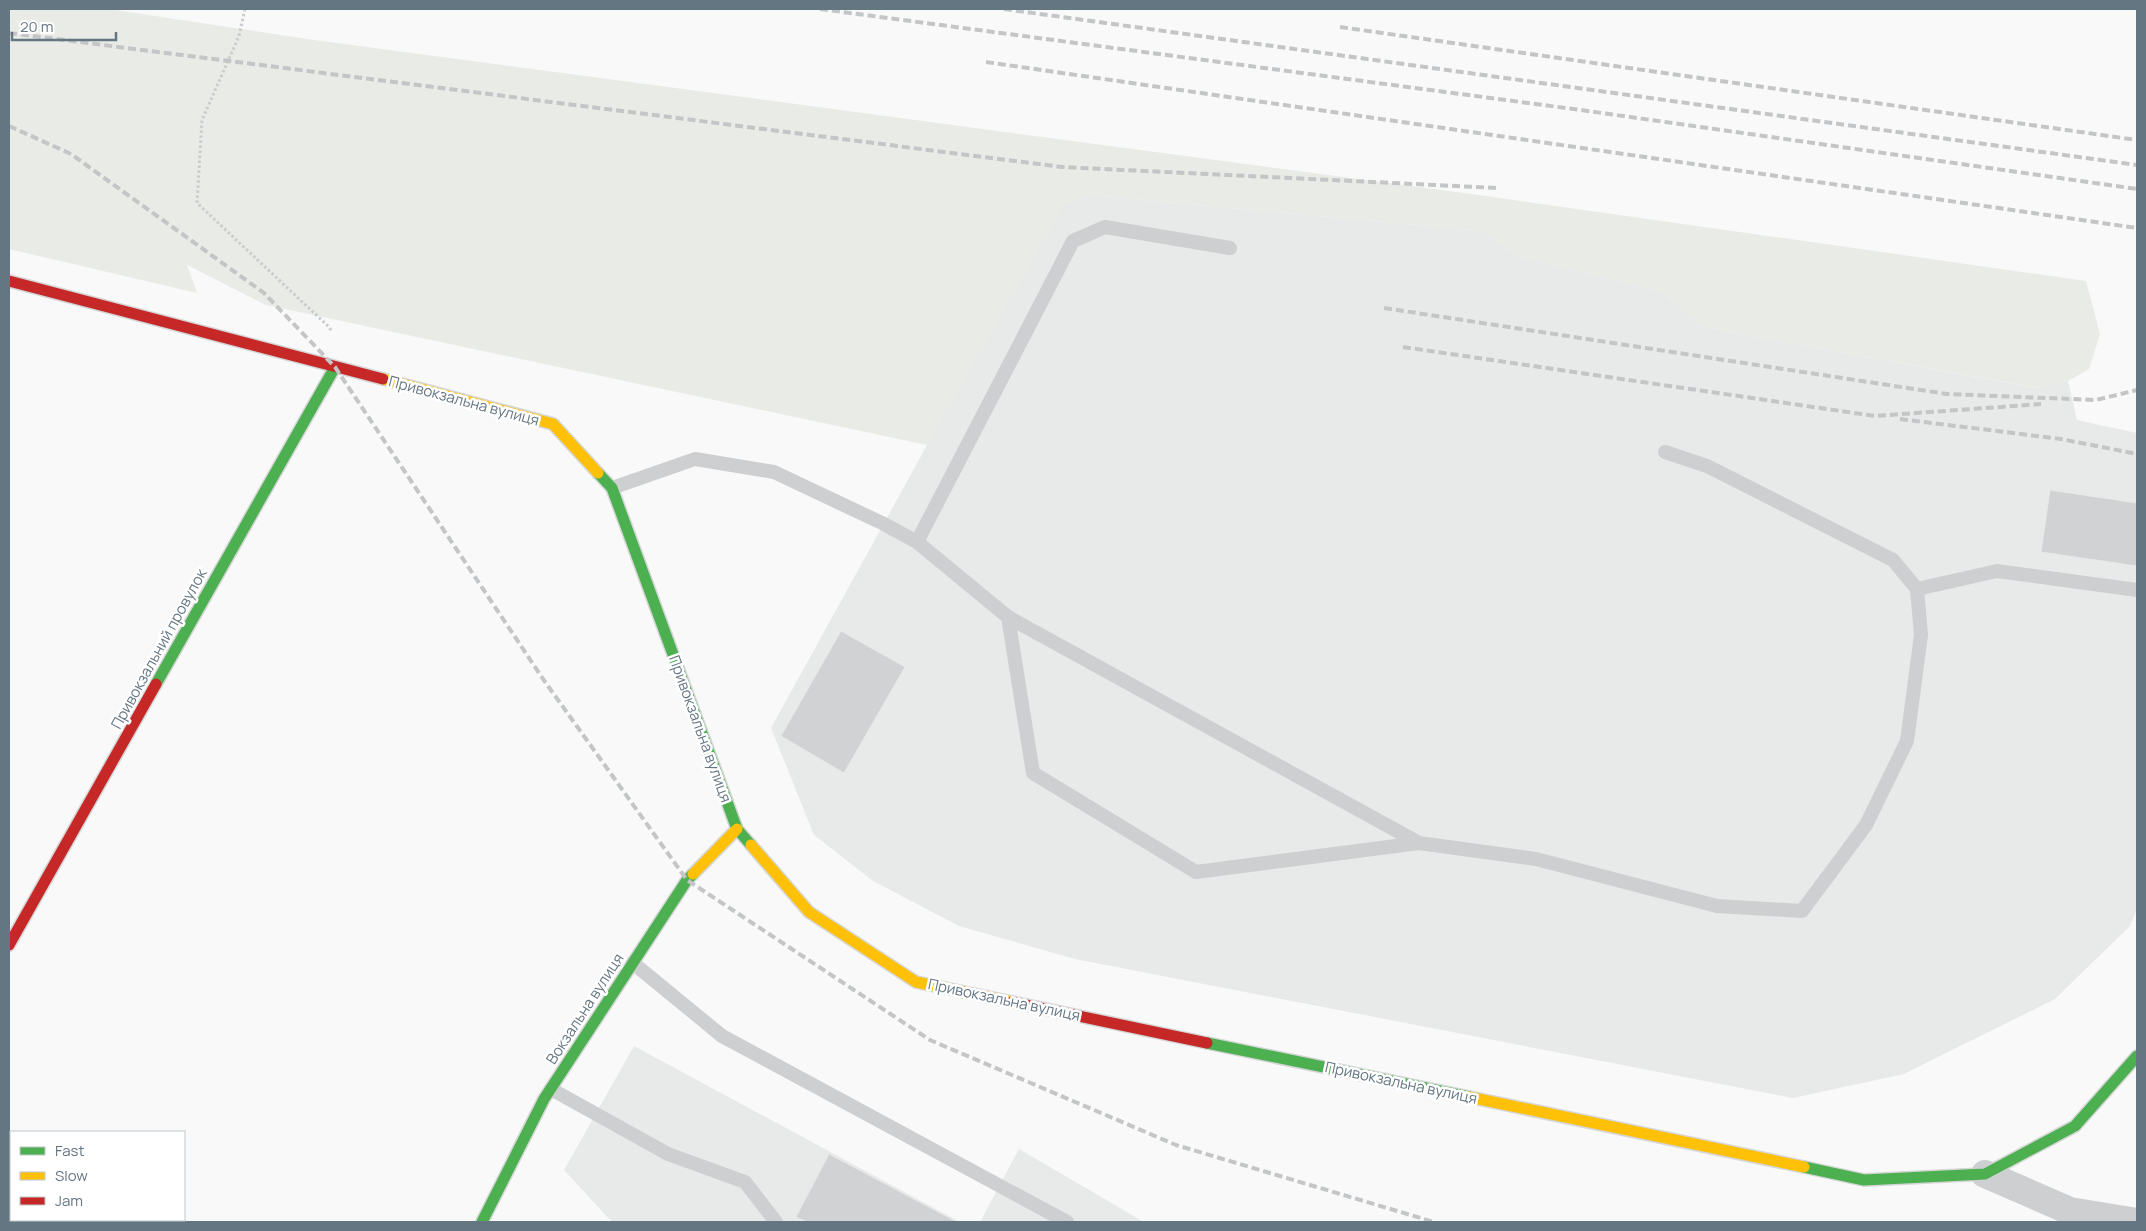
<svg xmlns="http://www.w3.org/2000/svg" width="2146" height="1231" font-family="Manrope,sans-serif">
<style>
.built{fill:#e8e9e9}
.green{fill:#e8ebe6}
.building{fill:#d0d2d3;stroke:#e8e8e8}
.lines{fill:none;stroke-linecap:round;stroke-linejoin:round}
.fast-casing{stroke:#d5d6d7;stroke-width:14}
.slow-casing{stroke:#d5d6d7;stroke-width:14}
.jam-casing{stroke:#d5d6d7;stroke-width:14}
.path{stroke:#cbcccd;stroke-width:3;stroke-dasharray:2.5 2.5;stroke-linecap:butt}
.lane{stroke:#cecfd0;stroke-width:14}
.street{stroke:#cecfd0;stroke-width:28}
.fast{stroke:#4caf50;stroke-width:11}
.slow{stroke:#ffc107;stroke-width:11}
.jam{stroke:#c62828;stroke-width:11}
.rail{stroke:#c3c5c6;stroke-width:4;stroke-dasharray:8 4;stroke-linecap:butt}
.labels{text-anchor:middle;stroke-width:5;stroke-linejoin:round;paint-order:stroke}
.street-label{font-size:15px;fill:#657683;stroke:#fff}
</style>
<rect width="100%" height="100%" fill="#f9f9f9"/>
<!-- built -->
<path class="built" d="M1091 195 1482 231 1520 257 1660 291 1704 327 2036 388 2068 381 2077 420 2137 433V909L2130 926 2055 999 1904 1074 1793 1098 1075 959 959 926 873 881 814 835 771 728 942 418 1064 204Z
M634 1046 960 1222H612L564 1170Z
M1019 1149 1144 1222H980Z"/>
<!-- green -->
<path class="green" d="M9 9H109L314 40 1479 195 2086 281 2100 334 2089 369 2068 381 2037 388 1704 327 1660 291 1520 257 1482 231 1091 195 1064 205 927 445 266 305 187 265 197 293 9 249Z"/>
<!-- building -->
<path class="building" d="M2050 490 2137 503V566L2041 552Z
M841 631 905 667 844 773 781 736Z
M829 1154 957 1222H807L796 1217Z"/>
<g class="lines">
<defs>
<path id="fast" d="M598 473 612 488 737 829 751 845
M156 684 335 367
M1207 1043 1469 1097
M1804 1167 1864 1180 1985 1174 2075 1126 2137 1056
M482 1222 544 1099 687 880 693 874"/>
<path id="slow" d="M383 379 553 424 598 473
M751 845 809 912 916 982 1012 1002
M693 874 737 829
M1469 1097 1804 1167"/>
<path id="jam" d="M9 281 383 379
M9 945 156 684
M1012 1002 1207 1043"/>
</defs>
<!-- fast casing -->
<use href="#fast" class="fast-casing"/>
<!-- slow casing -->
<use href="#slow" class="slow-casing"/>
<!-- jam casing -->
<use href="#jam" class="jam-casing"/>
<!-- path -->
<path class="path" d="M245 9 239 36 202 120 197 203 329 327 332 332"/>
<!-- lane -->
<path class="lane" d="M612 488 695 459 774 472 884 524 917 542 1008 617 1419 843 1536 859 1717 906 1802 911 1866 825 1907 741 1921 635 1917 589 1893 560 1707 466 1665 452
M917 542 1073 241 1105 227 1230 248
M1917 589 1997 571 2137 590
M1008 617 1033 773 1196 872 1419 843
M633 963 722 1036 1067 1222
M551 1089 668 1154 745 1182 776 1222"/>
<!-- street -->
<path class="street" d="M1985 1174 2070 1211 2137 1222"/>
<!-- fast -->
<use href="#fast" class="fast"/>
<!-- slow -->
<use href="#slow" class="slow"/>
<!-- jam -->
<use href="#jam" class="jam"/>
<!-- rail -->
<path class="rail" d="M820 9 1581 110 2137 189
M1004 9 2137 165
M1340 27 2137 140
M9 33 1062 167 1497 188
M986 62 2137 228
M9 126 71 154 264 293 335 367 543 679 687 880 930 1040 1176 1145 1434 1222
M1384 308 1947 394 2096 400 2137 390
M1403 347 1875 416 2041 404
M1900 419 2061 439 2137 454"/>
</g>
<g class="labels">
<!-- street labels -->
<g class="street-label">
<text transform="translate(464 401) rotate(15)" y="5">Привокзальна вулиця</text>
<text transform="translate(159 649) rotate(-61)" y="5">Привокзальний провулок</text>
<text transform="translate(700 729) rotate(70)" y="5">Привокзальна вулиця</text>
<text transform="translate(1004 1000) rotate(12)" y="5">Привокзальна вулиця</text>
<text transform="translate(585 1009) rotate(-57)" y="5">Вокзальна вулиця</text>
<text transform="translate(1401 1083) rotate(12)" y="5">Привокзальна вулиця</text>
</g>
</g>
<!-- border -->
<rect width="2146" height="1231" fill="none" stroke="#657683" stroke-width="20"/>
<!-- legend -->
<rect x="10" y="1131" width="175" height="90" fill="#ffffff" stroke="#c1c8cd"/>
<rect x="20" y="1147" width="25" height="8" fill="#4caf50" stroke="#c1c8cd"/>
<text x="55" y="1156" font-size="15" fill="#657683">Fast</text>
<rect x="20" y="1172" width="25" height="8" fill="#ffc107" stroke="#c1c8cd"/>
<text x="55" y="1181" font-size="15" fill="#657683">Slow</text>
<rect x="20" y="1197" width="25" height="8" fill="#c62828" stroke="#c1c8cd"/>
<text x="55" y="1206" font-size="15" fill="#657683">Jam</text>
<!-- scale -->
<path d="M12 32v8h104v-8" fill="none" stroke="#657683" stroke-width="2.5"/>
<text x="20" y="32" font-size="15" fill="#657683" stroke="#ffffff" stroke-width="4" paint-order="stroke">20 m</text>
</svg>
